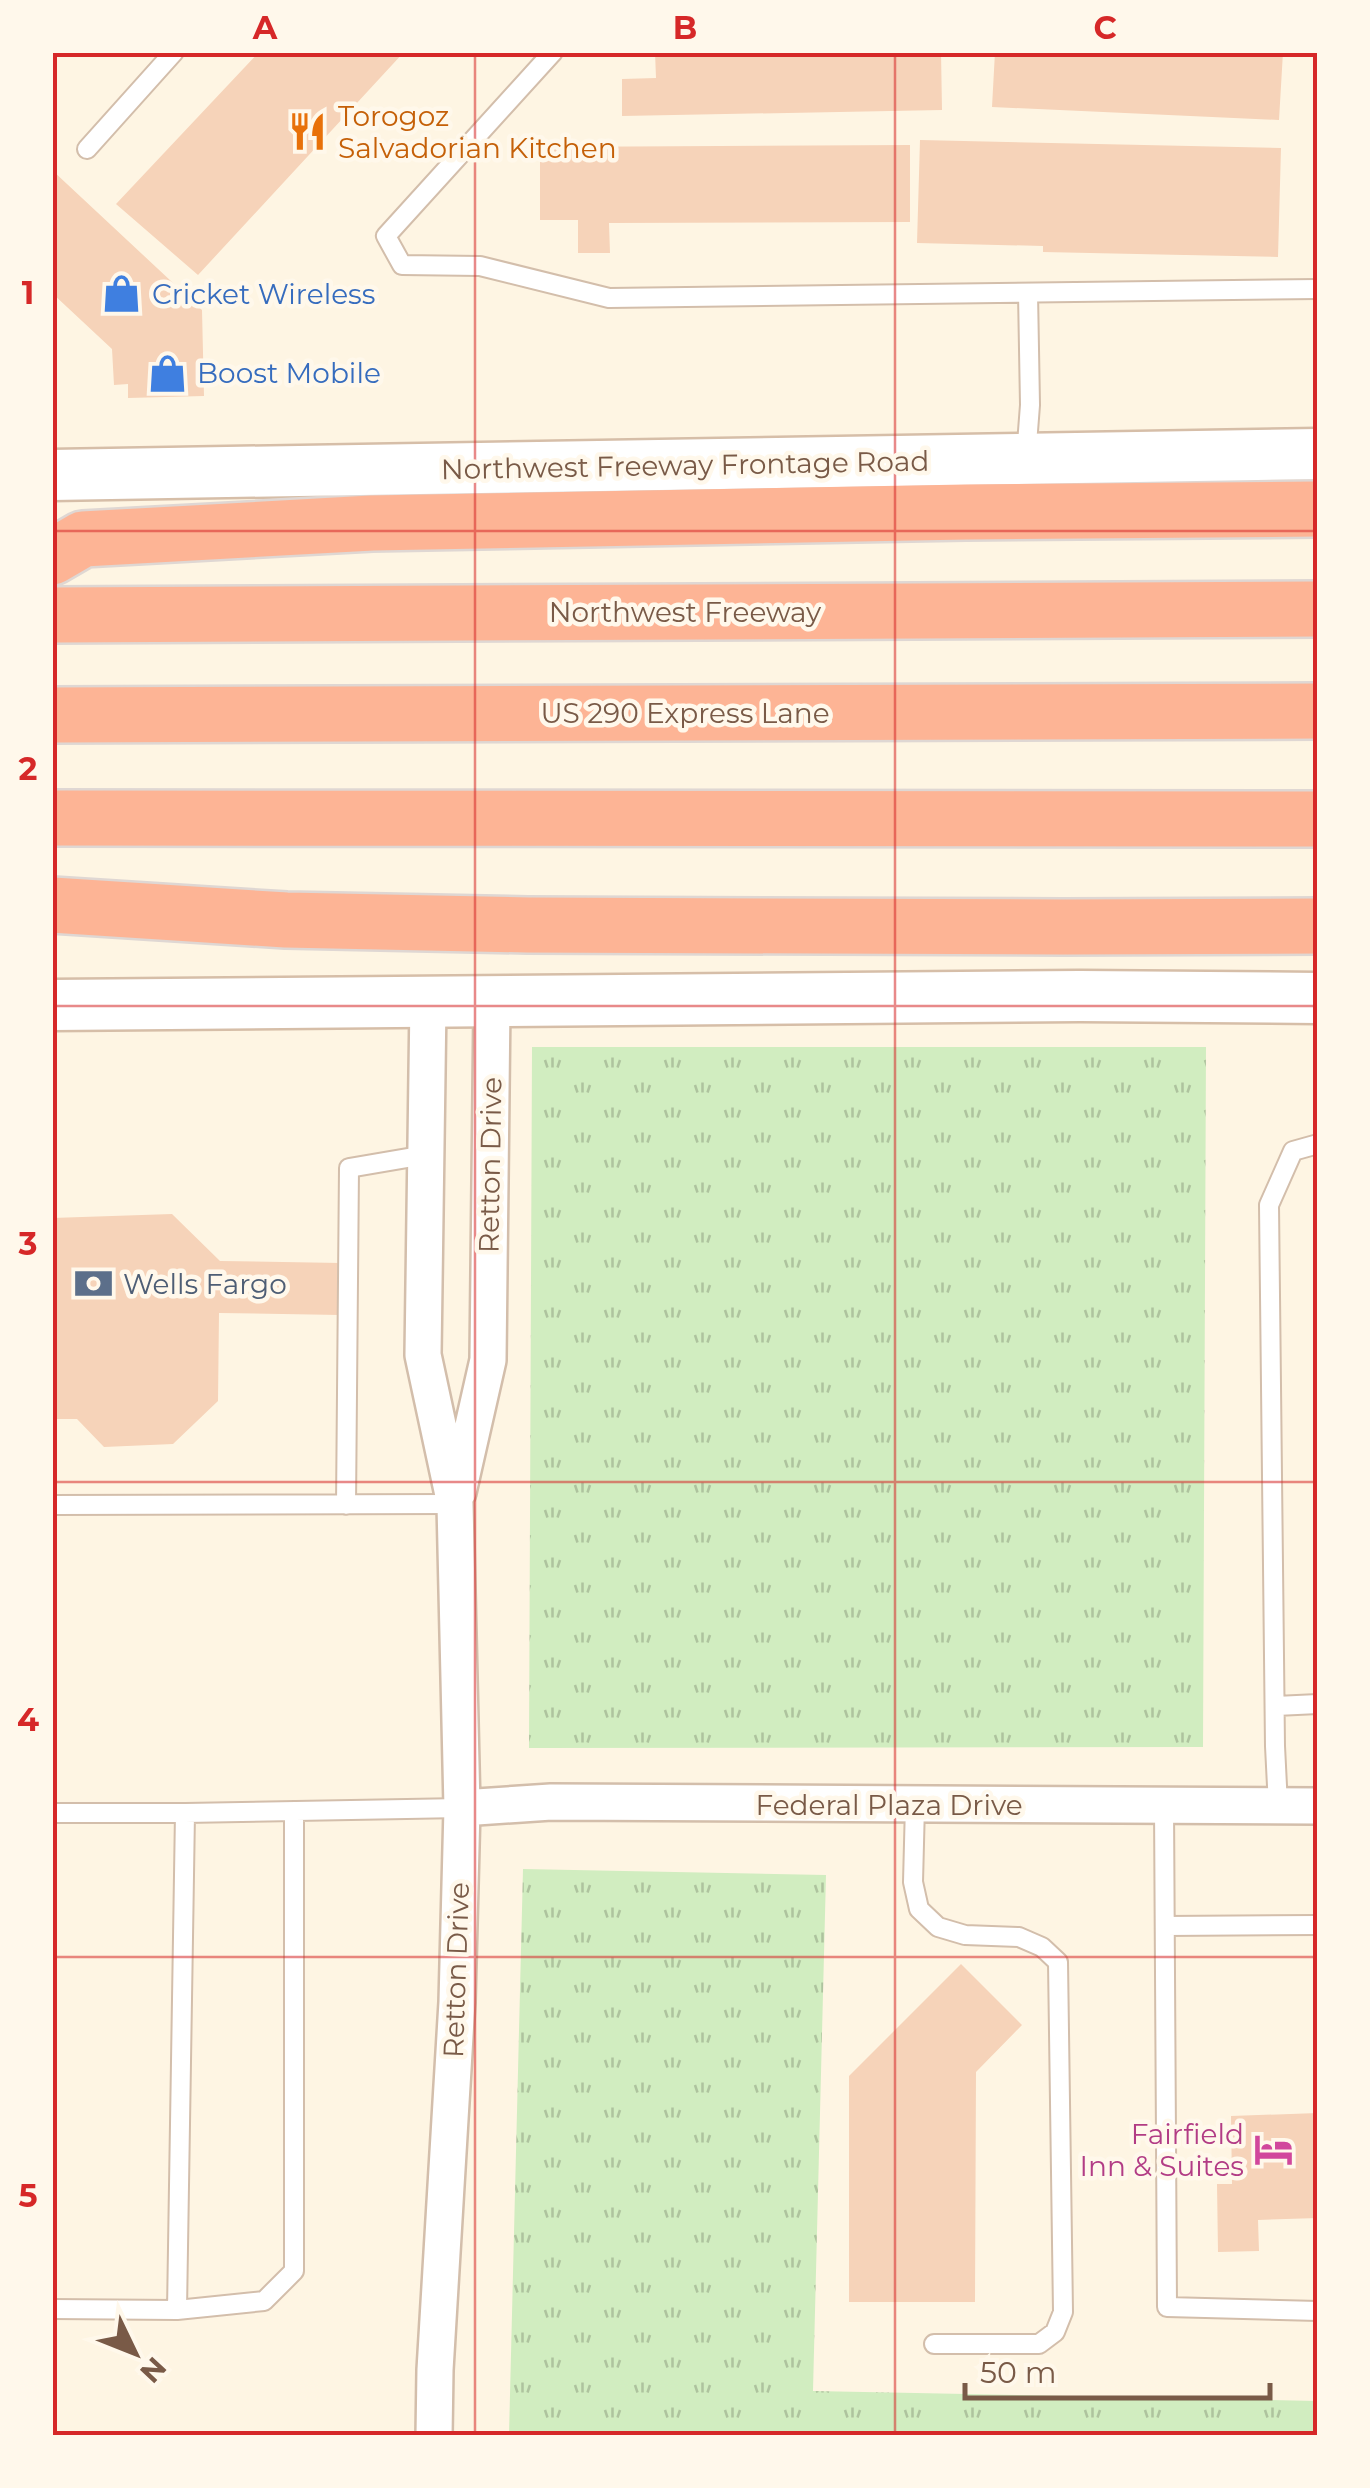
<svg xmlns="http://www.w3.org/2000/svg" width="1370" height="2488" font-family="Montserrat,sans-serif">
<style>
.grass{fill:url(#grass-tufts)}
.building{fill:#f6d3b9}
.lines{fill:none;stroke-linecap:round;stroke-linejoin:round}
.service-casing{stroke:#d3beab;stroke-width:22}
.minor-casing{stroke:#d3beab;stroke-width:40}
.secondary-casing{stroke:#d6bea8;stroke-width:55}
.motorway-casing{stroke:#dfd7d3;stroke-width:60}
.service{stroke:#fff;stroke-width:18}
.minor{stroke:#fff;stroke-width:35}
.secondary{stroke:#fff;stroke-width:50}
.motorway{stroke:#fdb495;stroke-width:55}
.grid{fill:none;stroke:#d62828;stroke-width:2.5;stroke-opacity:0.55}
.labels{text-anchor:middle;stroke-width:9;stroke-linejoin:round;paint-order:stroke}
.food-label{font-size:28px;fill:#c56008;stroke:#fff8eb;text-anchor:start}
.shop-label{font-size:28px;fill:#366cbe;stroke:#fff8eb;text-anchor:start}
.street-label{font-size:28px;fill:#795a47;stroke:#fff8eb}
.service-label{font-size:28px;fill:#4e5e75;stroke:#fff8eb;text-anchor:start}
.hotel-label{font-size:28px;fill:#b23c85;stroke:#fff8eb;text-anchor:end}
.neatline{fill:none;stroke:#d62828;stroke-width:4}
.grid-label{font-size:32px;text-anchor:middle;font-weight:bold;fill:#d62828}
</style>
<defs>
<pattern id="grass-tufts" width="24" height="20" patternUnits="userSpaceOnUse" patternTransform="scale(2.5)"><rect width="24" height="20" fill="#d1edc0"/><path d="M3 7l-1-3M5 7V3M7 7l1-3M15 17l-1-3M17 17v-4M19 17l1-3" fill="none" stroke="#aec39e"/></pattern>
</defs>
<rect width="100%" height="100%" fill="#fef5e3"/>
<!-- grass -->
<path class="grass" d="M532 1047H1206L1203 1747 529 1748Z
M523 1869 826 1875 813 2391 1317 2401V2435H509Z"/>
<!-- building -->
<path class="building" d="M259 52H404L198 275 116 204Z
M655 52H941L942 110 622 116V79L656 78Z
M995 52H1283L1279 120 992 107Z
M920 140 1281 148 1278 257 1043 252V246L917 243Z
M910 145V222L609 223 610 253H578V220H540V147Z
M52 170 202 310 204 396 128 398V384L114 385 112 349 52 293Z
M172 1214 220 1261 341 1263 340 1315 219 1313 218 1401 173 1444 104 1447 77 1419H52V1218Z
M961 1964 1022 2025 976 2072 975 2302H849V2076Z
M1318 2113V2218L1258 2220 1259 2251 1218 2252 1217 2184H1232L1231 2116Z"/>
<g class="lines">
<defs>
<path id="service" d="M553 52 386 236 402 265 480 266 609 298 1318 289
M87 149 174 52
M1026 457 1030 405 1028 293
M52 1505 455 1504
M346 1505 349 1168 425 1155
M1276 1706 1318 1704
M915 1805 913 1882 919 1909 938 1927 965 1935 1019 1937 1042 1947 1058 1962 1063 2312 1055 2332 1039 2344H934
M1164 1806 1167 2307 1318 2311
M1278 1806 1275 1746 1269 1205 1293 1151 1318 1144
M52 1813H185L462 1808
M1165 1926 1318 1925
M52 2309 177 2310 185 1813
M177 2310 264 2301 294 2271V1811"/>
<path id="minor" d="M428 1002 423 1355 455 1504 462 1808 457 2002 435 2370 434 2436
M458 1492 488 1360 492 1002
M462 1808 551 1802 1318 1806"/>
<path id="secondary" d="M52 475 1318 454
M52 1005 1080 996 1318 998"/>
<path id="motorway" d="M52 557 83 539 372 523 966 512 1318 509
M52 615 1318 609
M52 715 1318 711
M52 818 1318 819
M52 905 286 920 528 925 1063 927 1318 926"/>
</defs>
<!-- service casing -->
<use href="#service" class="service-casing"/>
<!-- minor casing -->
<use href="#minor" class="minor-casing"/>
<!-- secondary casing -->
<use href="#secondary" class="secondary-casing"/>
<!-- motorway casing -->
<use href="#motorway" class="motorway-casing"/>
<!-- service -->
<use href="#service" class="service"/>
<!-- minor -->
<use href="#minor" class="minor"/>
<!-- secondary -->
<use href="#secondary" class="secondary"/>
<!-- motorway -->
<use href="#motorway" class="motorway"/>
</g>
<!-- grid -->
<path class="grid" d="M475 52V2436M895 52V2436M52 531H1318M52 1006H1318M52 1482H1318M52 1957H1318"/>
<!-- icons -->
<defs>
<symbol id="restaurant-bare" viewBox="-9 -9 18 18"><path d="M-5-6h1v4h1v-4h1v4h1v-4h1v5L-1.5 .5V6h-2V.5L-5-1ZM5-6V6H3V1.5H1.5Q1.5-4 5-6Z" fill="#e8710a" stroke="#fff8eb" stroke-width="2.5" paint-order="stroke"/></symbol>
<symbol id="shop-bare" viewBox="-9 -9 18 18"><path d="M-5-2.5h2.3a2.7 3.5 0 0 1 5.4 0H5L5.5 6h-11ZM-1.5-2.5h3a1.5 2.3 0 0 0-3 0Z" fill="#3f7fe0" stroke="#fff8eb" stroke-width="2.5" paint-order="stroke"/></symbol>
<symbol id="bank-bare" viewBox="-9 -9 18 18"><path d="M-6-4H6V4H-6ZM0-2.3a2.3 2.3 0 1 0 0 4.6a2.3 2.3 0 1 0 0-4.6Z" fill="#5c6f8a" stroke="#fff8eb" stroke-width="2.5" paint-order="stroke"/></symbol>
<symbol id="hotel-bare" viewBox="-9 -9 18 18"><path d="M-6-4.5h1.5V1H6V5H4.5V3h-9V5H-6ZM-4 0a1.8 1.8 0 1 1 3.6 0ZM.5 0V-2.5h3Q6-2.5 6 0Z" fill="#d1479c" stroke="#fff8eb" stroke-width="2.5" paint-order="stroke"/></symbol>
</defs>
<g fill-rule="evenodd">
<use href="#restaurant-bare" x="280" y="104" width="55" height="55"/>
<use href="#shop-bare" x="94" y="266" width="55" height="55"/>
<use href="#shop-bare" x="140" y="346" width="55" height="55"/>
<use href="#bank-bare" x="66" y="1256" width="55" height="55"/>
<use href="#hotel-bare" x="1246" y="2122" width="55" height="55"/>
</g>
<g class="labels">
<!-- food labels -->
<g class="food-label">
<text x="338" y="126">Torogoz<tspan x="338" dy="32">Salvadorian Kitchen</tspan></text>
</g>
<!-- shop labels -->
<g class="shop-label">
<text x="152" y="304">Cricket Wireless</text>
<text x="197" y="383">Boost Mobile</text>
</g>
<!-- street labels -->
<g class="street-label">
<text transform="translate(685 465) rotate(-1)" y="10">Northwest Freeway Frontage Road</text>
<text x="685" y="622">Northwest Freeway</text>
<text x="685" y="723">US 290 Express Lane</text>
<text transform="translate(490 1165) rotate(-89)" y="10">Retton Drive</text>
<text x="889" y="1815">Federal Plaza Drive</text>
<text transform="translate(456 1970) rotate(-88)" y="10">Retton Drive</text>
</g>
<!-- service labels -->
<g class="service-label">
<text x="123" y="1294">Wells Fargo</text>
</g>
<!-- hotel labels -->
<g class="hotel-label">
<text x="1244" y="2144">Fairfield<tspan x="1244" dy="32">Inn &amp; Suites</tspan></text>
</g>
</g>
<!-- border -->
<rect width="1370" height="2488" fill="none" stroke="#fff8eb" stroke-width="110"/>
<!-- north arrow -->
<g transform="translate(135 2353) rotate(133)" stroke="#fff8eb" stroke-width="8" paint-order="stroke">
<path d="M0-8L18 38L0 25L-18 38Z" fill="#795a47"/>
<text y="-15" font-size="28" font-weight="bold" text-anchor="middle" fill="#795a47">N</text>
</g>
<!-- scale -->
<path d="M965 2383v15h305v-15" fill="none" stroke="#795a47" stroke-width="5"/>
<text x="980" y="2383" font-size="30" fill="#795a47" stroke="#fff8eb" stroke-width="8" paint-order="stroke">50 m</text>
<rect x="55" y="55" width="1260" height="2378" class="neatline"/>
<g class="grid-label">
<text x="265" y="39">A</text>
<text x="685" y="39">B</text>
<text x="1105" y="39">C</text>
<text x="28" y="304">1</text>
<text x="28" y="780">2</text>
<text x="28" y="1255">3</text>
<text x="28" y="1731">4</text>
<text x="28" y="2207">5</text>
</g>
</svg>
